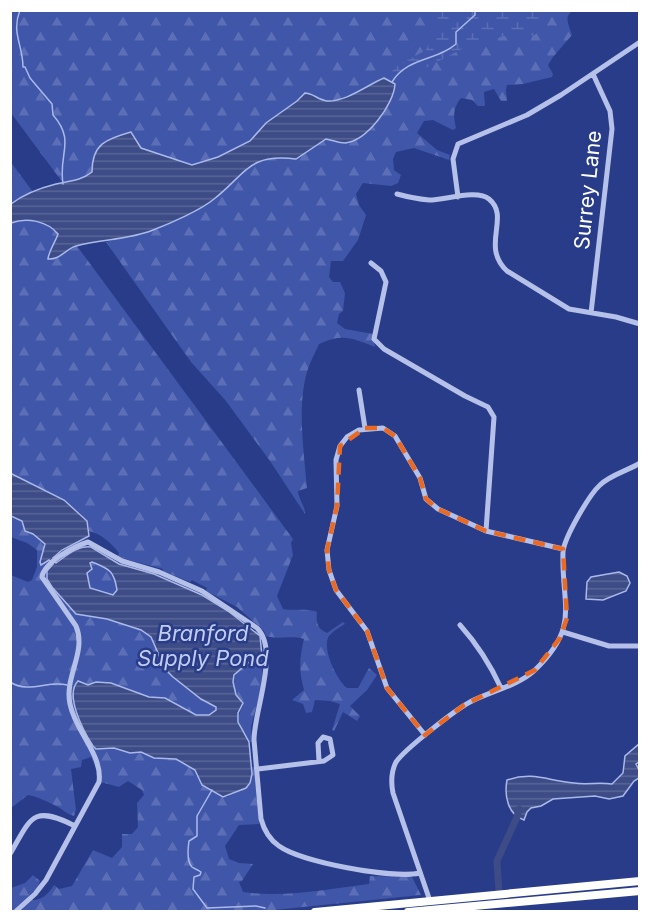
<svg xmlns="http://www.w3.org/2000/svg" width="650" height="922" font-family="Inter,sans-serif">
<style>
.forest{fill:url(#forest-firs)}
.wetland{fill:url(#wetland-marsh)}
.water{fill:url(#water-rules);stroke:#aab9ea;stroke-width:1.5;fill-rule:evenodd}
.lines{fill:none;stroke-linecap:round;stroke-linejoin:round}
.stream{stroke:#aab9ea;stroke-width:1.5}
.river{stroke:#3d4b86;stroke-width:7}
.minor{stroke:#b5c1e9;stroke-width:5}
.highway{stroke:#fff;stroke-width:8}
.marked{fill:none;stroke:#ea6a24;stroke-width:4.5;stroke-dasharray:12 8;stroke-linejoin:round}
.labels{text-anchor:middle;stroke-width:5;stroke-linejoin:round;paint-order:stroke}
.street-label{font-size:21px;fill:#fff;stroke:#283c8a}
.water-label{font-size:22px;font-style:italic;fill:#c1ccf0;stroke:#283c8a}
</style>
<defs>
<pattern id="forest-firs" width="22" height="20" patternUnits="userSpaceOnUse" patternTransform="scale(1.5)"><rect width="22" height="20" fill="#3f56a9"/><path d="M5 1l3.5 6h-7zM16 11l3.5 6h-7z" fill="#5c6fb6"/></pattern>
<pattern id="wetland-marsh" width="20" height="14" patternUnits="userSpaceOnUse" patternTransform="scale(1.5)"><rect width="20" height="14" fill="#3f56a9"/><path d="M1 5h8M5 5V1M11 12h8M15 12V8" fill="none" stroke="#5c6fb6"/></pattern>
<pattern id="water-rules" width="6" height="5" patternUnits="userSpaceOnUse" patternTransform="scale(1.5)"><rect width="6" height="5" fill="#3d4b86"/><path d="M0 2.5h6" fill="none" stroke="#5a6698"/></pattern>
</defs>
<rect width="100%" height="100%" fill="#283c8a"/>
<!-- forest -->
<path class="forest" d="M11 11H573C563 16 569 26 572 35L553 57 548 65 553 74 552 77 523 84 507 85 506 90 507 101H501L494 89 484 92 485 106H478L472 100 461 98C453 108 453 116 456 128L453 130 433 120 424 121 417 133 437 150 450 155 449 160 414 148 396 152 393 159 394 170 401 175 398 183 391 186 363 183 356 194 359 205 366 215 358 240 343 261H331L329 277 333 282H340L345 293 343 311 339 314 337 323 345 329 373 334 375 347C352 338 343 333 319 344 316 351 312 358 309 366 296 401 304 452 307 488L298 491C299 501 305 505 305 514L270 461 226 401 191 362 106 242 151 231 213 200 241 172 257 161 282 157 296 159 326 139 346 143 368 132 382 115 394 91 366 86C354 93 338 103 323 100 316 98 312 93 305 93L297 101 266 123 250 141 218 157 192 165 141 148 92 159 93 172 83 179 63 183 11 113Z
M10 161 33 192 11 204H10Z
M31 220 50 225 58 234 55 243 49 252 55 259 77 246 293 539 291 543 293 555 277 596 283 609C294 611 308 608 317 612 316 622 317 629 327 633L343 622 345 624C340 627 333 631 329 636 321 648 337 680 347 688H358L369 668 377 675 367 690 350 706 360 716 357 721 343 712 334 731 332 730 340 704 330 701 315 700 312 712 306 713 303 704 292 700 304 690C299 671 299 659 304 639 290 635 278 640 266 636L264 631 237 607 206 591 207 588 192 580 190 582 163 571V569L117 557 119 553C111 543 102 534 89 531 87 505 45 495 27 483 21 479 17 475 11 473V223Z
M11 516 22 521 25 531 33 534 45 544 43 552 54 564 52 587 76 614 107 619 141 630 151 637 183 685 216 707V709L209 715H196L181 708 168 699 149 697 111 683 96 682 88 685 78 681C64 696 85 735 96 748H114L130 753 141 752 154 758 176 759 195 770 202 785 227 797 248 786 252 767H254L259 824 239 825 225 846 229 859 239 863 253 864 242 881 239 882 243 892C285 898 328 889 369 884L370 876 412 877 421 895 254 912 11 911V888L25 883 33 875 40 881 38 887 29 896 33 900C43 900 49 893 54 885L59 889 72 886 93 850 112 858 122 847V834H132L138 827 137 803 144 795 142 790 128 781 119 787 97 781V771L91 757 82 760 81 767 71 769 76 810 74 816C66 814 63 809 56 806 49 802 35 796 28 795L11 808V575L28 582 32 580 37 567V550L27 543 11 537Z
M92 562C109 569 114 570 117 590L113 595 90 588 87 573 90 563Z
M259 659 263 660 261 689 251 727 252 742H249C243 729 233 721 243 706 241 701 237 698 236 694 229 674 241 665 259 659Z"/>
<!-- wetland -->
<path class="wetland" d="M440 11H554L535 35 523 38 504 36 462 49 395 84 384 78 399 65 426 50 430 41Z"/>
<!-- water -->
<path class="water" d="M384 78 395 84C394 104 367 141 345 143 339 143 332 140 326 139L296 159C248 153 246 174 214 199 201 210 169 224 153 230 129 240 100 239 76 246 66 249 60 260 48 259 49 250 55 243 58 234 47 221 27 217 11 223V204C24 194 40 188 56 184 69 181 81 181 92 172 92 144 106 139 131 132L141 148 192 165 218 157 250 141 266 123 297 101 305 93C313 93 318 100 327 101 346 102 367 85 384 78Z
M10 473 64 500 87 521 89 536 62 550 53 558 56 563C66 556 78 545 91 547L119 564 154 574 202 595 228 611 260 636 262 656 248 663 234 675 233 682 236 695 243 703 238 713V722L249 742 252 774 250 783 246 788 223 797 202 785 195 770 176 759 154 758 141 752 130 753 114 748 96 749 93 746C84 732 64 695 78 681L88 685 96 682 111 683 149 697 165 698 196 715H209L216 710V707L201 699 173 677 165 669 151 637 141 630 107 619 76 614 52 587 47 579V571L53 564 49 560 41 565 40 562 45 544 33 534 25 531 22 521 11 516ZM92 562C109 569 114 570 117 590L113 595 90 588 87 573 92 569 90 563Z
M619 572 627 576 630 583 626 591 603 600 586 599 587 582 591 577Z
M639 744V762L636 764 639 770V778L634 781 623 796 609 799 595 796 553 799 541 806 531 808 527 812 524 820C508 815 504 796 507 780 534 771 548 781 574 783 587 785 598 782 612 784L623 773 625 756Z"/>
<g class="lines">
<!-- stream -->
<path class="stream" d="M20 10C11 33 23 45 23 67H25L30 78 52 104 53 115C76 141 58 154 63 184
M392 82C407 57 437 61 456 44V32L475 15V10
M10 682C29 694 48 680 67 685
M212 790 197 816V836L189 841C188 848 186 861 192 867 195 869 198 870 201 872L200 875 194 877 193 889 207 908 256 906 265 908"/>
<!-- river -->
<path class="river" d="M499 891 497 861 517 817 519 809"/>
<!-- minor -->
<path class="minor" d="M397 194C408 197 418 199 429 200 445 200 477 189 489 199 511 217 480 246 507 271L569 309 616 317 640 324
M458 197 453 159 458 144 527 115 561 95 640 42
M371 263 381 271 386 282 374 339 384 349 465 396 488 407 494 417 486 531
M591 313 612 129 610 111 593 74
M359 390 365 428
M460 625C477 644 490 664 501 688
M563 632 609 646H640
M425 735 387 688 367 631 336 590 329 570 327 550 337 506 336 460 340 446 347 437 359 430 383 428 395 436 420 478 426 499 438 509 486 531 563 549
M258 769 324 761 333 755 330 739 323 737 318 743 319 761
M10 854C31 818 32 804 75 826
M430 901 393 793C391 783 391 772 396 762 405 749 455 710 470 702 491 691 518 686 535 670 581 626 561 605 563 552 564 538 589 495 600 485 610 475 627 471 640 463
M15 912 35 894 46 880 99 782C103 755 75 731 70 704 64 677 87 652 76 626L42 577C44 562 75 546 88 542L122 561 159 572 202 591 257 628C280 650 254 711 254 740L261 819C264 830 270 840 279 846 301 862 392 879 420 873"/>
<!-- highway -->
<path class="highway" d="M315 912 640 881
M408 912 640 891"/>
</g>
<!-- marked area -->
<path class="marked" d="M365 428H383L395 436 420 478 426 499 438 509 486 531 563 549 567 618 560 638 535 670 464 705 425 735 387 688 367 631 336 590 329 570 327 550 337 506 340 446Z"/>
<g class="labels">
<!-- street labels -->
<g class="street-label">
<text transform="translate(588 190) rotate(-84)" y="7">Surrey Lane</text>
</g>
<!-- water labels -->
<g class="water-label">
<text x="203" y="641">Branford<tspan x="203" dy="25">Supply Pond</tspan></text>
</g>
</g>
<!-- border -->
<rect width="650" height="922" fill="none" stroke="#ffffff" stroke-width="24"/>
</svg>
